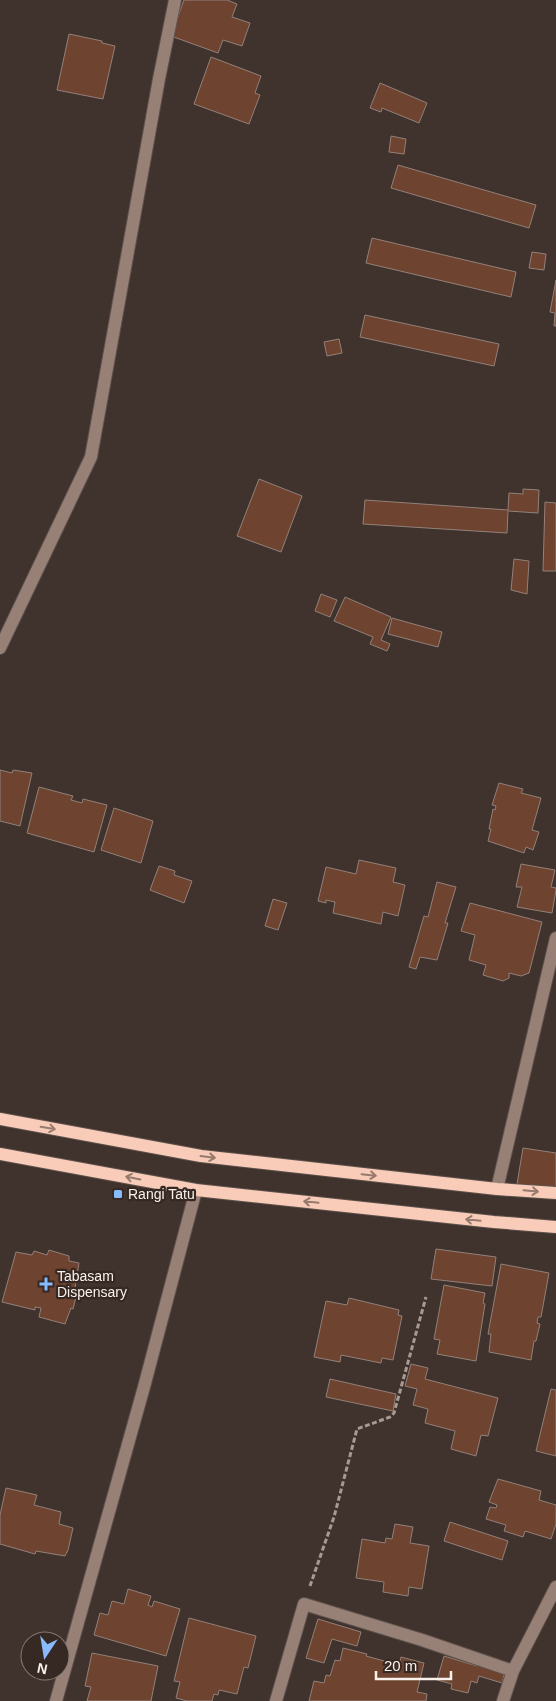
<svg xmlns="http://www.w3.org/2000/svg" width="556" height="1701" font-family="Arial,sans-serif">
<style>
.building{fill:#6e432f;stroke:#92817a}
.lines{fill:none;stroke-linecap:round;stroke-linejoin:round}
.minor-casing{stroke:#5e514b;stroke-width:14}
.major-casing{stroke:#5e514b;stroke-width:14}
.path{stroke:#a59a94;stroke-width:3;stroke-dasharray:5 2.5;stroke-linecap:butt}
.minor{stroke:#978177;stroke-width:12}
.major{stroke:#f8ccb8;stroke-width:12}
.oneway{stroke:#977a6d}
.poi-dot{fill:#89bafc;stroke:#362822;stroke-width:2}
.labels{text-anchor:middle;stroke-width:4.5;stroke-linejoin:round;paint-order:stroke}
.poi-label{font-size:14px;fill:#faf1ec;stroke:#362822;text-anchor:start}
</style>
<rect width="100%" height="100%" fill="#40322c"/>
<!-- building -->
<path class="building" d="M184 0H227L237 4 232 17 250 23 242 46 223 40 218 53 171 36Z
M69 34 102 41V43L115 46 103 99 57 90Z
M211 57 261 76 255 93 260 95 249 124 194 104Z
M380 83 427 103 419 123 382 108 381 112 370 108Z
M391 136 406 139 404 154 389 152Z
M398 165 536 205 529 228 391 188Z
M372 238 516 272 511 297 366 263Z
M532 252 546 254 544 270 529 268Z
M556 280V326H554L555 313 550 312Z
M365 315 499 344 494 366 360 337Z
M339 339 342 353 327 356 324 342Z
M259 479 302 496 281 552 237 536Z
M523 489 539 490 538 513 508 511 507 533 363 524 365 500 508 510 509 493 523 494Z
M545 502 556 503V571H543Z
M514 559 529 561 527 594 511 590Z
M321 594 337 600 330 617 315 611Z
M345 597 391 617 381 640 390 644 387 651 370 644 373 637 334 621Z
M392 618 442 632 438 647 388 634Z
M0 770 12 773 13 770 32 773 20 826 0 821Z
M499 783 523 789 521 793 541 798 532 830 539 832 533 850 526 847 524 853 488 841 491 829H489L493 809 495 810 496 806 492 805Z
M39 787 73 796 71 800 82 803 83 799 107 805 94 852 27 833Z
M114 808 153 821 141 863 101 850Z
M359 860 396 868 393 882 405 885 398 916 383 912 381 924 333 913 335 902 326 900V903L318 901 326 867 356 874Z
M521 864 555 870 551 887 556 888V890L552 913 517 907 522 887H516Z
M159 866 175 871 174 875 192 881 184 903 150 890Z
M437 882 456 887 445 923H448L437 960 420 957 416 969 409 967 424 916 428 917Z
M273 899 287 903 278 930 265 926Z
M470 903 542 922 529 973 521 976 509 973V978L503 981 483 975 486 965 469 960 475 935 461 931Z
M523 1148 556 1153V1190L517 1184Z
M436 1249 496 1257 492 1286 431 1279Z
M49 1250 69 1256V1261L79 1263 75 1288 78 1289 73 1309 71 1308 65 1324 39 1317 41 1308 35 1307V1310L2 1302 16 1252 32 1255 34 1251 47 1255Z
M501 1264 549 1273 541 1317H538L537 1323 540 1324 536 1341H534L531 1360 489 1352 491 1334H488Z
M444 1285 485 1293 483 1303 485 1304 476 1361 437 1354 440 1340 434 1339Z
M349 1298 399 1310 398 1315 402 1316 393 1360 382 1358 381 1363 341 1355 340 1362 314 1357 326 1301 347 1305Z
M411 1364 428 1368 425 1379 498 1398 488 1436 481 1435 476 1456 451 1449 455 1431 425 1423 428 1409 413 1405 417 1389 405 1386Z
M330 1379 396 1394 393 1411 326 1397Z
M551 1389 556 1390V1456L536 1451Z
M498 1479 541 1491 539 1500 556 1505V1524L551 1539 525 1531 523 1537 504 1531 506 1525 486 1519 490 1507 496 1508 497 1505 489 1502Z
M6 1488 37 1495 34 1505 61 1512 59 1524 73 1528 68 1550 65 1556 36 1551 35 1554 0 1544V1515Z
M450 1522 508 1541 502 1560 444 1541Z
M395 1524 413 1527 410 1543 429 1546 422 1589 409 1587 408 1596 383 1592 384 1582 356 1578 362 1539 385 1543 386 1538 392 1539Z
M128 1589 151 1596 148 1605 152 1607 154 1601 180 1609 166 1656 94 1635 100 1613 108 1615 112 1601 124 1604Z
M189 1618 256 1636 248 1668 244 1667 237 1694 219 1690 218 1695 214 1694 212 1701H187L176 1698 180 1682 174 1681Z
M318 1619 361 1632 357 1646 332 1639 324 1663 306 1658Z
M343 1648 367 1654 366 1656 399 1665 401 1657 424 1663 417 1692 427 1694 426 1701H309L314 1681 324 1683 326 1675 330 1676 335 1660 340 1661Z
M92 1653 158 1666 151 1701H87L91 1687 85 1686Z
M444 1656 477 1666 478 1663 505 1671 502 1683 479 1676 477 1683 471 1681 468 1693 451 1689 452 1684 437 1680Z"/>
<g class="lines">
<defs>
<path id="minor" d="M0 648 91 457 159 79 175 0
M497 1189 556 938
M56 1701 144 1387 196 1190
M276 1701 304 1604 422 1640 513 1671
M503 1701 513 1671 556 1587"/>
<path id="major" d="M0 1119 201 1156 497 1189 556 1193
M0 1154 196 1190 494 1222 556 1227"/>
</defs>
<!-- minor casing -->
<use href="#minor" class="minor-casing"/>
<!-- major casing -->
<use href="#major" class="major-casing"/>
<!-- path -->
<path class="path" d="M310 1586 334 1517 357 1429 390 1417 394 1413 426 1297"/>
<!-- minor -->
<use href="#minor" class="minor"/>
<!-- major -->
<use href="#major" class="major"/>
</g>
<!-- one-way arrows -->
<defs><path id="oneway-shaft" d="M-6 0H5M1.5-3L5.5 0L1.5 3" fill="none" stroke-width="1.6" stroke-linecap="round" stroke-linejoin="round" transform="scale(1.25)"/></defs>
<g class="oneway">
<use href="#oneway-shaft" transform="translate(48 1128) rotate(10)"/>
<use href="#oneway-shaft" transform="translate(208 1157) rotate(7)"/>
<use href="#oneway-shaft" transform="translate(369 1175) rotate(6)"/>
<use href="#oneway-shaft" transform="translate(133 1178) rotate(-169)"/>
<use href="#oneway-shaft" transform="translate(531 1191) rotate(5)"/>
<use href="#oneway-shaft" transform="translate(311 1202) rotate(-174)"/>
<use href="#oneway-shaft" transform="translate(473 1220) rotate(-174)"/>
</g>
<!-- markers -->
<g class="poi-dot">
<rect x="113" y="1189" width="10" height="10" rx="2.5"/>
<path d="M43.5 1276.5h5v5h5v5h-5v5h-5v-5h-5v-5h5z"/>
</g>
<g class="labels">
<!-- poi labels -->
<g class="poi-label">
<text x="128" y="1199">Rangi Tatu</text>
<text x="57" y="1281">Tabasam<tspan x="57" dy="16">Dispensary</tspan></text>
</g>
</g>
<!-- north arrow -->
<g transform="translate(45 1656) rotate(192)"><circle r="24" fill="#362822" stroke="#847873"/>
<path d="M0-4L9 19L0 12L-9 19Z" fill="#89bafc"/>
<text y="-8" font-size="14" font-weight="bold" text-anchor="middle" fill="#faf1ec">N</text>
</g>
<!-- scale -->
<path d="M376 1671v8h75v-8" fill="none" stroke="#faf1ec" stroke-width="2.5"/>
<text x="384" y="1671" font-size="15" fill="#faf1ec" stroke="#362822" stroke-width="4" paint-order="stroke">20 m</text>
</svg>
